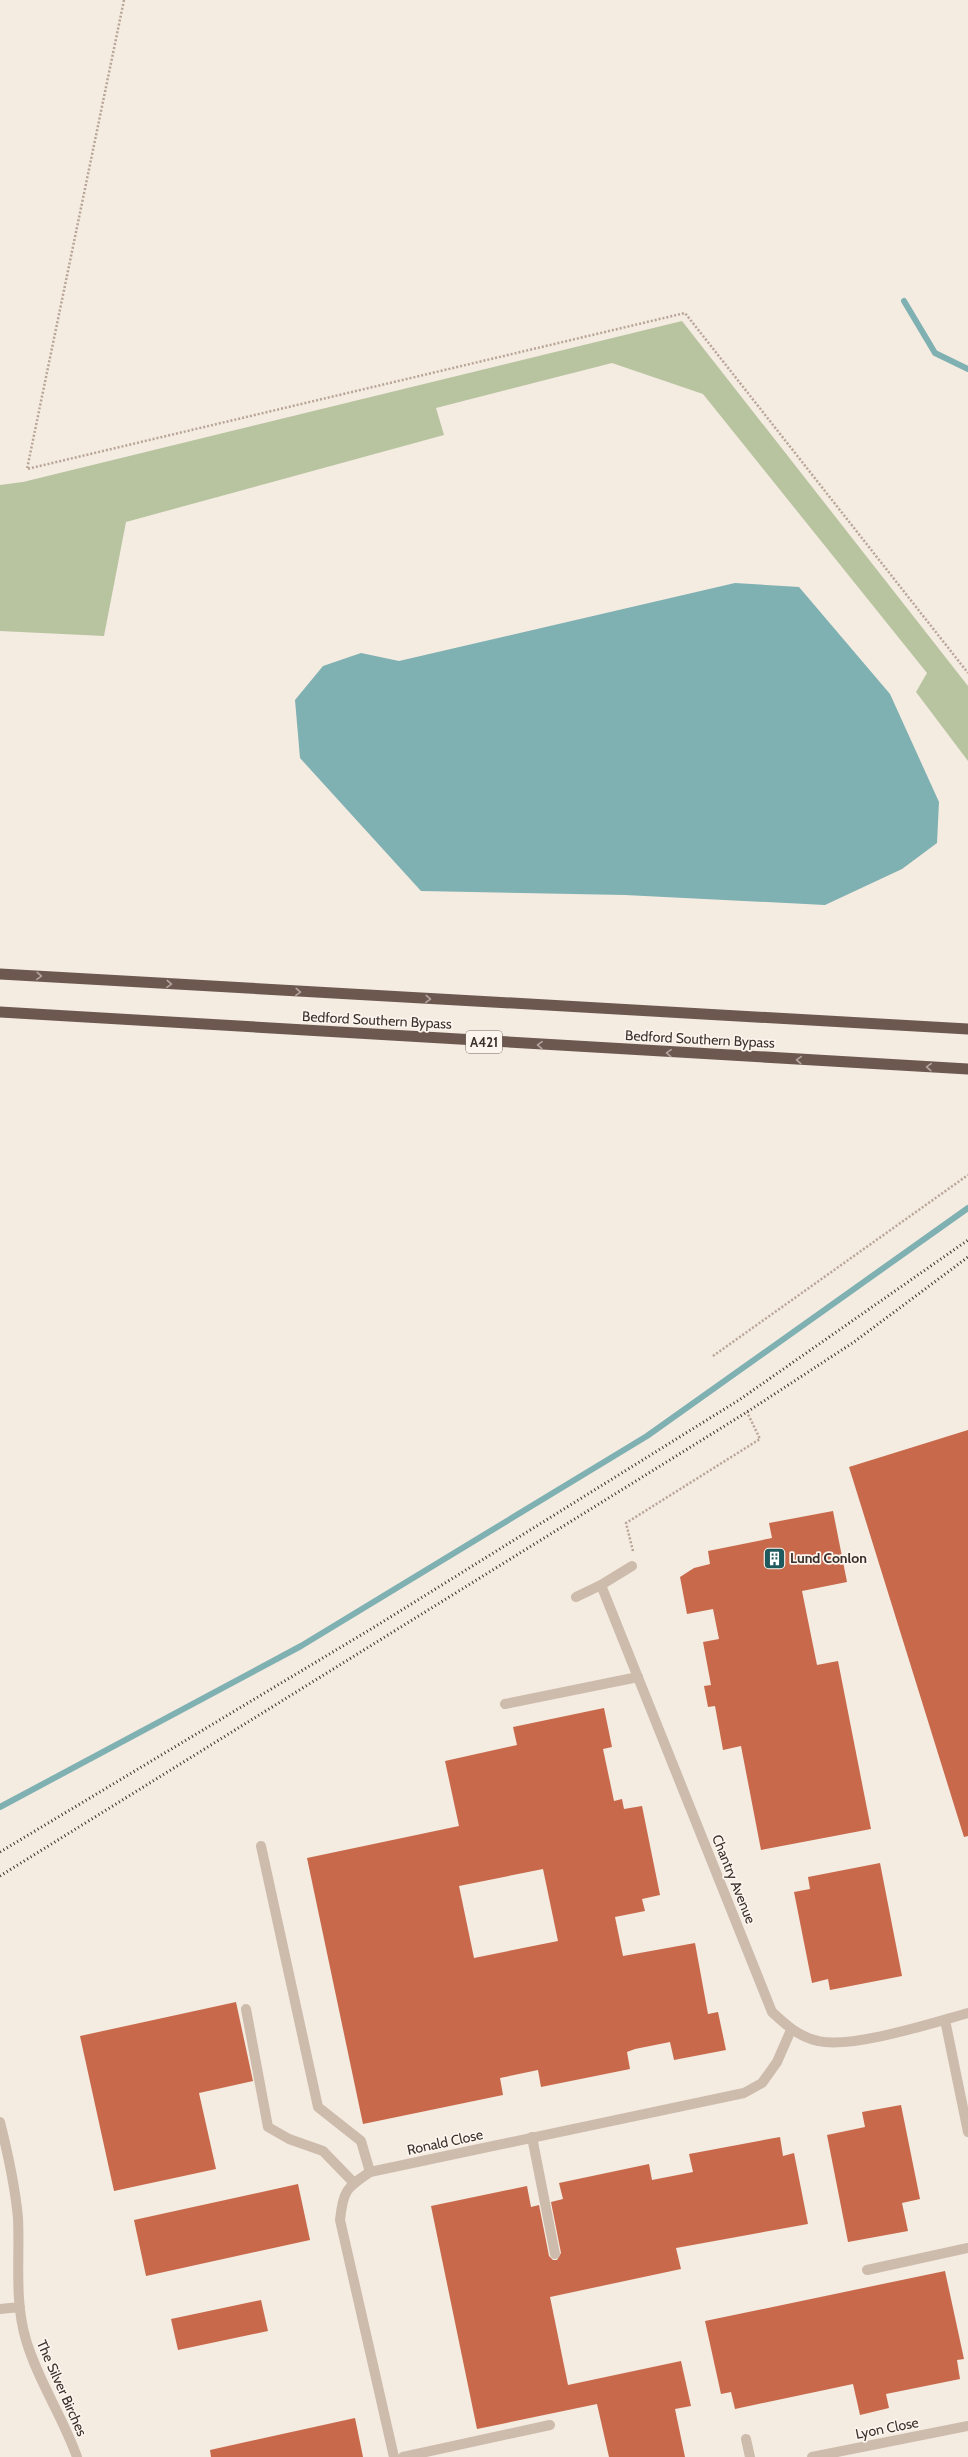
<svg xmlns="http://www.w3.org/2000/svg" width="968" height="2457" font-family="Cabin,sans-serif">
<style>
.green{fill:#b8c4a0}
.water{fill:#7fb0b2}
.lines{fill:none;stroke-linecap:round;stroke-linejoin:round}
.stream{stroke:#7fb0b2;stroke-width:6}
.building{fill:#c8694b;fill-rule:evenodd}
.path{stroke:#b9a596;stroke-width:2.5;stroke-dasharray:2 2;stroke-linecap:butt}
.service{stroke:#cdbbac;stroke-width:10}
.minor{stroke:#cdbbac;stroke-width:10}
.trunk{stroke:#6c584f;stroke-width:11}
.rail{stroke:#3b302b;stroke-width:3;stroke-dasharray:1 3;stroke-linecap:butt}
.oneway{stroke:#b4a69e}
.labels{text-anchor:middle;stroke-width:3.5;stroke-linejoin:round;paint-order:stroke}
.shield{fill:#fbf5ee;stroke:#756b66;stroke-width:1}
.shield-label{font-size:13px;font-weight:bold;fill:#3b302b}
.street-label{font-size:14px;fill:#3b302b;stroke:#fbf5ee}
.poi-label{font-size:14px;font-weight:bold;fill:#3b302b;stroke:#fbf5ee;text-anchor:start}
</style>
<rect width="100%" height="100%" fill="#f4ebe1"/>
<!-- green -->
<path class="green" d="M682 321 968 686V761L916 692 927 673 703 394 612 363 436 408 444 435 126 522 104 636 0 631V485L23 482Z"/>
<!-- water -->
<path class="water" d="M735 583 799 587 890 694 939 802 937 843 902 869 825 905 625 895 421 891 300 758 295 700 323 666 361 653 399 661Z"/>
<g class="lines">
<!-- stream -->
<path class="stream" d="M904 301 935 353 968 369
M0 1807 301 1646 647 1436 968 1208"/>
</g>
<!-- building -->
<path class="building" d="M968 1430V1836L964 1837 849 1467Z
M833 1511 847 1582 802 1591 817 1665 838 1661 871 1829 761 1850 741 1746 723 1750 715 1706 708 1707 704 1686 711 1685 703 1642 719 1639 713 1609 687 1614 680 1577 694 1568 710 1564 708 1551 772 1538 769 1523Z
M604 1708 612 1747 603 1749 614 1801 622 1799 624 1809 642 1806 660 1895 642 1899 645 1911 615 1917 623 1956 695 1943 708 2014 718 2012 726 2050 674 2060 670 2042 635 2049 627 2052 630 2069 541 2087 538 2070 500 2078 503 2095 363 2124 307 1858 459 1826 445 1761 517 1745 513 1727ZM543 1869 558 1941 474 1958 459 1886Z
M880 1863 902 1976 830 1990 828 1979 812 1983 794 1892 810 1889 808 1877Z
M236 2002 253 2081 199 2093 216 2169 114 2191 80 2036Z
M901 2105 920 2199 902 2203 908 2231 848 2242 827 2135 865 2127 862 2112Z
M780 2137 783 2156 794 2153 808 2224 676 2248 681 2269 550 2297 568 2385 681 2361 691 2406 675 2409 685 2457H609L597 2404 477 2429 431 2206 527 2186 531 2207 539 2205 549 2256 553 2260H557L561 2253 551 2202 563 2199 559 2183 649 2164 652 2180 693 2172 689 2154Z
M298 2184 310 2240 146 2276 134 2220Z
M945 2271 964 2359 957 2360 960 2379 886 2394 889 2408 860 2415 853 2384 735 2409 731 2392 721 2394 705 2321Z
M261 2300 268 2331 178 2350 171 2319Z
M355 2418 363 2457H211L210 2450Z"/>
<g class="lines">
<!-- path -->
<path class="path" d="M124 0 27 469 685 313 968 673
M713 1356 968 1175
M633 1551 626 1523 760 1439 747 1412"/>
<!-- service -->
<path class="service" d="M505 1704 638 1677
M261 1846 318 2107 361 2141 370 2172
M246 2009 268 2127 289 2139 323 2151 354 2183
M532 2137 555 2254
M867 2270 968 2248"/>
<!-- minor -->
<path class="minor" d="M601 1585 772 2012C786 2025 799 2037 818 2041 852 2049 932 2023 968 2013
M576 1597 601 1585 632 1566
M945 2020 968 2132
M0 2122C8 2154 15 2185 18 2218 20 2258 14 2300 26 2340 38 2381 63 2417 77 2457
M0 2309 20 2307
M746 2439 750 2457
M394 2457 340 2220C343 2191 346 2188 370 2172L744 2093 762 2083 777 2062 791 2030
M403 2457 550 2425
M812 2457 968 2426"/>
<!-- trunk -->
<path class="trunk" d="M0 974 968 1029
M0 1012 968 1069"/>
<!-- rail -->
<path class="rail" d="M0 1852 376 1626 739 1400 968 1240
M0 1876 747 1412 854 1342 968 1257"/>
</g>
<!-- one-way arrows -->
<defs><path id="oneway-chevron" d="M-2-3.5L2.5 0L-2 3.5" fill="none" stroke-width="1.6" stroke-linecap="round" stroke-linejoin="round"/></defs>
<g class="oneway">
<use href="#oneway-chevron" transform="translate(39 976) rotate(3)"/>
<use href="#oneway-chevron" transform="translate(169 984) rotate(3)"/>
<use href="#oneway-chevron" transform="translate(298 992) rotate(3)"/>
<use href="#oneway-chevron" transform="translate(428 999) rotate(3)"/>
<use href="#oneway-chevron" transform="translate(540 1045) rotate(-177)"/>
<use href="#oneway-chevron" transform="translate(669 1053) rotate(-177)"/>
<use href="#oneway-chevron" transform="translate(799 1060) rotate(-177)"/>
<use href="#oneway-chevron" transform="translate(929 1067) rotate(-177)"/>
</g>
<!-- icons -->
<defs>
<symbol id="building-square" viewBox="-11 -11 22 22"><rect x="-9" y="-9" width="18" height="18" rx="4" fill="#1f5a5e" stroke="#fbf5ee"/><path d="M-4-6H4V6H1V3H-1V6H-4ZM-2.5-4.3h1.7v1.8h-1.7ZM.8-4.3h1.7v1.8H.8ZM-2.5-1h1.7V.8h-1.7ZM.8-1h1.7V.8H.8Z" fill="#fff"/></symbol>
</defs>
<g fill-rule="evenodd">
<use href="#building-square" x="762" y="1546" width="25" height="25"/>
</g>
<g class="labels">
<!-- shield labels -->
<rect class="shield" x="466" y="1031" width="36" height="22" rx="3"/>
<g class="shield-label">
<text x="484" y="1047">A421</text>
</g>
<!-- street labels -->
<g class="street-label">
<text transform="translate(377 1020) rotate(3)" y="5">Bedford Southern Bypass</text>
<text transform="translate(700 1039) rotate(3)" y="5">Bedford Southern Bypass</text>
<text transform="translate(734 1879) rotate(68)" y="5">Chantry Avenue</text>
<text transform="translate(445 2142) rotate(-12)" y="5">Ronald Close</text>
<text transform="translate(62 2388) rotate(66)" y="5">The Silver Birches</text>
<text transform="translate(887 2428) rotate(-11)" y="5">Lyon Close</text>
</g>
<!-- poi labels -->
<g class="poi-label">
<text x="790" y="1563">Lund Conlon</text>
</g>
</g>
</svg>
